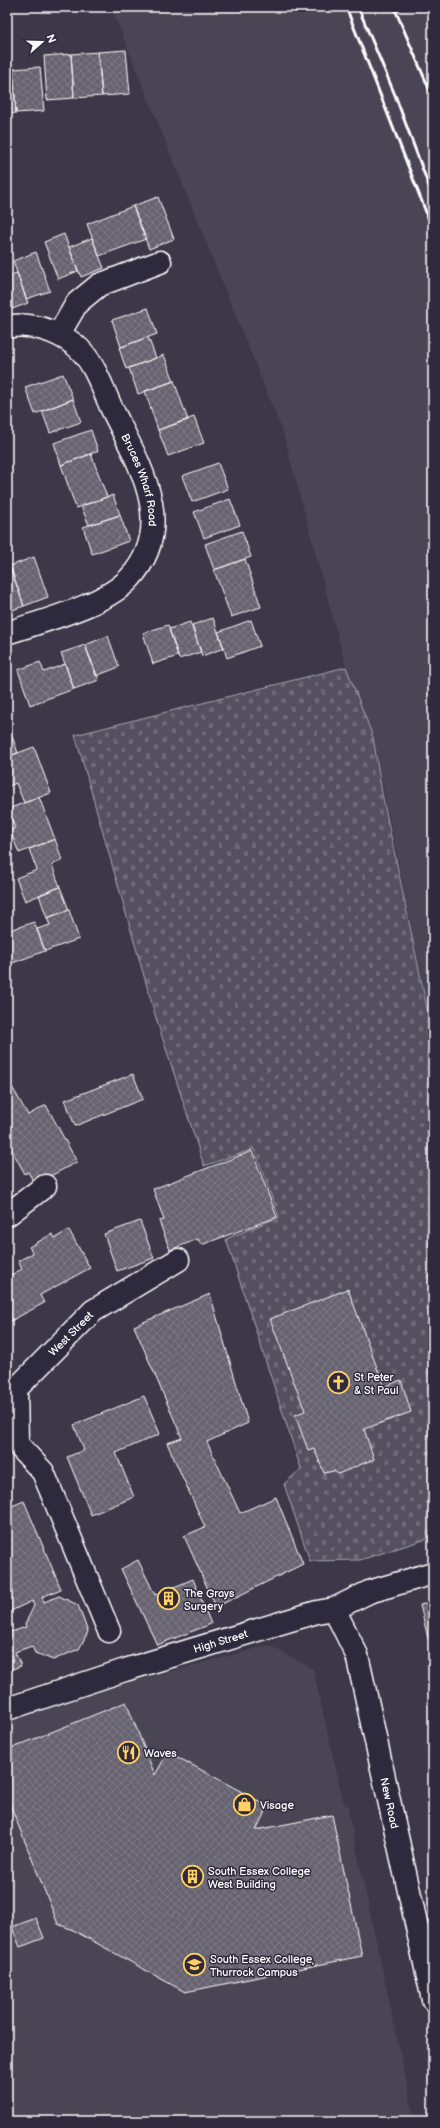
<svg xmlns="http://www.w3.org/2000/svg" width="440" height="2128" font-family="'Balsamiq Sans',sans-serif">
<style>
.built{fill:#494455}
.cemetery{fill:url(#cemetery-stones);stroke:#aaa8b0}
.building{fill:url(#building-cross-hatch);stroke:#fff}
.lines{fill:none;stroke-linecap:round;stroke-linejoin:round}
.street-casing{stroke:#fff;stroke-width:25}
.street{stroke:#2f2a3d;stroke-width:22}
.rail{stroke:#fff;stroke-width:3}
.labels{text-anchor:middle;stroke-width:3;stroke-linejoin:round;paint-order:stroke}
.street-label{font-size:11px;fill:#fff;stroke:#2f2a3d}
.poi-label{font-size:11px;fill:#fff;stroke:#2f2a3d;text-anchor:start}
</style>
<defs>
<pattern id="cemetery-stones" width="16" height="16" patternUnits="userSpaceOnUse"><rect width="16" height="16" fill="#555060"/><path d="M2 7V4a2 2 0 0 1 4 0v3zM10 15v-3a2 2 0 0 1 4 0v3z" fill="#6e6a78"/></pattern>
<pattern id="building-cross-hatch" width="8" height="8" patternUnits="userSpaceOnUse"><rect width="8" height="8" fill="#666270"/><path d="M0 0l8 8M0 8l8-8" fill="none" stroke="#7d7a85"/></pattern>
</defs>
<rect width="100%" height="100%" fill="#3c3749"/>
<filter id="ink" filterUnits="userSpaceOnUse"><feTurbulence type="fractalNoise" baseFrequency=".025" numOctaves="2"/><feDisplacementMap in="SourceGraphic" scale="8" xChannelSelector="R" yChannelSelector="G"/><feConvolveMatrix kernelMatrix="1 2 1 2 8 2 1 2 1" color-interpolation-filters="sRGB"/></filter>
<g filter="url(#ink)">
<!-- built -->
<path class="built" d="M111 7H433V1036L373 737 346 667 283 433Z
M269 1645 313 1669 344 1804 350 1807 348 1810 415 2121H7V1715Z"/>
<!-- cemetery -->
<path class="cemetery" d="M346 667 373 737 382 793 433 1037V1537L360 1560 310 1561 284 1484 301 1469 226 1239 279 1217 254 1149 204 1166 156 1018 75 735Z"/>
<!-- building -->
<path class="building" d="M126 50 130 94 102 96 98 52Z
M98 52 102 96 74 98 71 54Z
M71 54 74 98 47 100 44 56Z
M40 67 44 111 16 113 13 69Z
M13 69 16 113 7 114V70Z
M158 197 174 239 149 249 133 206Z
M133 206 146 239 99 256 87 224Z
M64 234 78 271 58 279 44 242Z
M92 238 104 268 81 277 69 247Z
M36 252 50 291 26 299 13 261Z
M17 273 28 303 7 311V276Z
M148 308 157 334 121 347 112 320Z
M148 337 156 358 126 369 119 348Z
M164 355 174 381 138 394 129 368Z
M63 374 73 399 35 414 25 387Z
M174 381 188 420 158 430 145 391Z
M73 399 81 422 50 433 42 411Z
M194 417 204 443 168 456 158 430Z
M91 430 98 451 61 465 54 443Z
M91 454 107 497 76 508 61 465Z
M218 463 228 489 192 502 182 476Z
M113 495 120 515 89 525 81 506Z
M230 499 240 525 204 538 194 512Z
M120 515 129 541 92 554 83 527Z
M242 531 251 557 214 570 205 544Z
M34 557 48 597 24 606 10 566Z
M245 559 261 607 231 617 214 570Z
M10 566 24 606 7 612V567Z
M213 618 224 648 202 656 192 625Z
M251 620 260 646 227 658 218 632Z
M190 622 201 652 179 659 169 629Z
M168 625 178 656 153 664 143 633Z
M108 636 119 667 96 676 85 645Z
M85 645 99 680 74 689 61 653Z
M40 662 44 672 65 664 74 689 30 705 18 670Z
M7 722 18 753 7 757Z
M34 747 51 793 24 803 16 783 7 787V757Z
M39 797 55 839 19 853 10 830 15 828 8 809Z
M55 839 62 860 52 865 60 887 25 901 16 878 37 870 29 849Z
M60 887 69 910 47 918 39 895Z
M69 910 79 939 45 951 37 929 50 925 47 918Z
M34 922 45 951 7 965V931Z
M133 1074 143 1099 75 1126 65 1100Z
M7 1078 28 1115 46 1105 77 1162 35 1184 28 1172 25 1174 9 1145 12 1143 7 1136Z
M252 1151 277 1217 201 1245 198 1239 170 1250 159 1221 164 1220 153 1189Z
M140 1221 154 1258 117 1271 104 1234Z
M69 1230 90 1268 40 1295 44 1303 7 1323V1275L8 1277 22 1269 18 1261 33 1253 29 1247 52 1234 55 1238Z
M348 1289 384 1387 401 1380 411 1412 364 1429 374 1459 338 1474 334 1471 324 1473 314 1448 308 1450 295 1415 305 1411 270 1319Z
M210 1294 248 1423 207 1442 240 1513 276 1497 303 1564 216 1607 184 1536 205 1527 167 1443 182 1438 134 1326Z
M144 1396 160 1434 116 1453 134 1497 91 1515 67 1457 84 1450 74 1425Z
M24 1501 61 1589 42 1597 44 1602 59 1596 78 1605 88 1632 79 1649 53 1660 35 1653 32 1646 15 1652 21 1666 7 1671V1629L8 1633 26 1627 25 1624 34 1606 32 1601 11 1611 7 1602V1508Z
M138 1560 155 1595 193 1579 211 1624 157 1645 121 1569Z
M433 1602V1659L420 1605Z
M126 1702 155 1775 168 1752 268 1806 256 1830 332 1815 362 1956 185 1992 73 1930 58 1924 7 1797V1750Z
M36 1918 44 1938 20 1947 12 1927Z
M393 2118 394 2121H377Z"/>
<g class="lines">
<defs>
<g id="street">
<path id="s1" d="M7 327C30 322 57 331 75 345 93 359 102 387 111 407 137 461 179 524 130 578 106 605 42 621 7 633"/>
<path d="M59 334 77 303 99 285 160 262"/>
<path d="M7 1215 45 1186"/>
<path d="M7 1433 43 1472 109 1631"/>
<path id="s2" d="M17 1442 16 1389 93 1311 178 1260"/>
<path id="s3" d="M334 1609 357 1655 433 2000"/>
<path id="s4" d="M7 1709 125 1670 317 1612 334 1609 369 1592 433 1573"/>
</g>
</defs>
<!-- street casing -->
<use href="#street" class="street-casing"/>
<!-- street -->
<use href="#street" class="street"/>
<!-- rail -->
<path class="rail" d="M346 7 433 230
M358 7 395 95 433 197
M394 7 433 98"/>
</g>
</g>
<!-- icons -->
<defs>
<symbol id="church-ring" viewBox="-11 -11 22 22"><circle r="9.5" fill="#2f2a3d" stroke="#ffd166" stroke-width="1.5"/><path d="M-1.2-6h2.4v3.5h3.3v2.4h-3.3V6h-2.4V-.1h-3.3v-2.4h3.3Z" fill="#ffd166"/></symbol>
<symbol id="building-ring" viewBox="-11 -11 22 22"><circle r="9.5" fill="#2f2a3d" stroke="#ffd166" stroke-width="1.5"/><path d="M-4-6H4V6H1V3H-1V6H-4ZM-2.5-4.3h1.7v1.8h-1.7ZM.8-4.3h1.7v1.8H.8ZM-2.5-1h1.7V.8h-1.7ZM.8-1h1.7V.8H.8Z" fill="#ffd166"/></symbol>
<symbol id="restaurant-ring" viewBox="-11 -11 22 22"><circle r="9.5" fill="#2f2a3d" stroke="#ffd166" stroke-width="1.5"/><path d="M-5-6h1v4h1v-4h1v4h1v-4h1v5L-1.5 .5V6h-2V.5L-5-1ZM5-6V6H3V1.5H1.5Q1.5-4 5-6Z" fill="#ffd166"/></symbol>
<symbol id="shop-ring" viewBox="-11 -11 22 22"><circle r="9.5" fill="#2f2a3d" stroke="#ffd166" stroke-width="1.5"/><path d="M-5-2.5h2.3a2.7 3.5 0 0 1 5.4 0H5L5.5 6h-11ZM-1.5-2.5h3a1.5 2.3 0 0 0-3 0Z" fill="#ffd166"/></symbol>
<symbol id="university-ring" viewBox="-11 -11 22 22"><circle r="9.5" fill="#2f2a3d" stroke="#ffd166" stroke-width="1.5"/><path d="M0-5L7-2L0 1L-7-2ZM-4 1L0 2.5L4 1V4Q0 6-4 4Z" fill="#ffd166"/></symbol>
</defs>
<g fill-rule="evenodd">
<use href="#church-ring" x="326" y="1370" width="25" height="25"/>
<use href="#building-ring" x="156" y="1586" width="25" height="25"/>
<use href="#restaurant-ring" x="116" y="1740" width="25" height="25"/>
<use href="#shop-ring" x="232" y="1792" width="25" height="25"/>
<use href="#building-ring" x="180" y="1864" width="25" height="25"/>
<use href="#university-ring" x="182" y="1952" width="25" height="25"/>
</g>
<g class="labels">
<!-- street labels -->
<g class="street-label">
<text dy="4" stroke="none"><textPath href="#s1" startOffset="224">Bruces Wharf Road</textPath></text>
<text dy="4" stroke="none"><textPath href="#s2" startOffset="131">West Street</textPath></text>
<text dy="4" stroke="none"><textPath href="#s4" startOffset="224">High Street</textPath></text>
<text dy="4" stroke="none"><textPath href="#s3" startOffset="203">New Road</textPath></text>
</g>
<!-- poi labels -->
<g class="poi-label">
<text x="354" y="1381">St Peter<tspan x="354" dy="13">&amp; St Paul</tspan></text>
<text x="184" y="1597">The Grays<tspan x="184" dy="13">Surgery</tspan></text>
<text x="144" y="1757">Waves</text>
<text x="260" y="1809">Visage</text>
<text x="208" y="1875">South Essex College<tspan x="208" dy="13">West Building</tspan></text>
<text x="210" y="1963">South Essex College,<tspan x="210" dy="13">Thurrock Campus</tspan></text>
</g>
</g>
<!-- margin -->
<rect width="440" height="2128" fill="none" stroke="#2f2a3d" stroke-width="24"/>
<rect x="12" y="12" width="416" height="2104" fill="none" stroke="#fff" stroke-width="1.5" filter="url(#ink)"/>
<!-- north arrow -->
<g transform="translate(42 42) rotate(70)" stroke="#2f2a3d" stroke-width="3" paint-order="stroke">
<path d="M0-3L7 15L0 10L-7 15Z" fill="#ffffff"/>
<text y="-6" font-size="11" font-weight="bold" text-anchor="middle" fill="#ffffff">N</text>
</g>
</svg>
